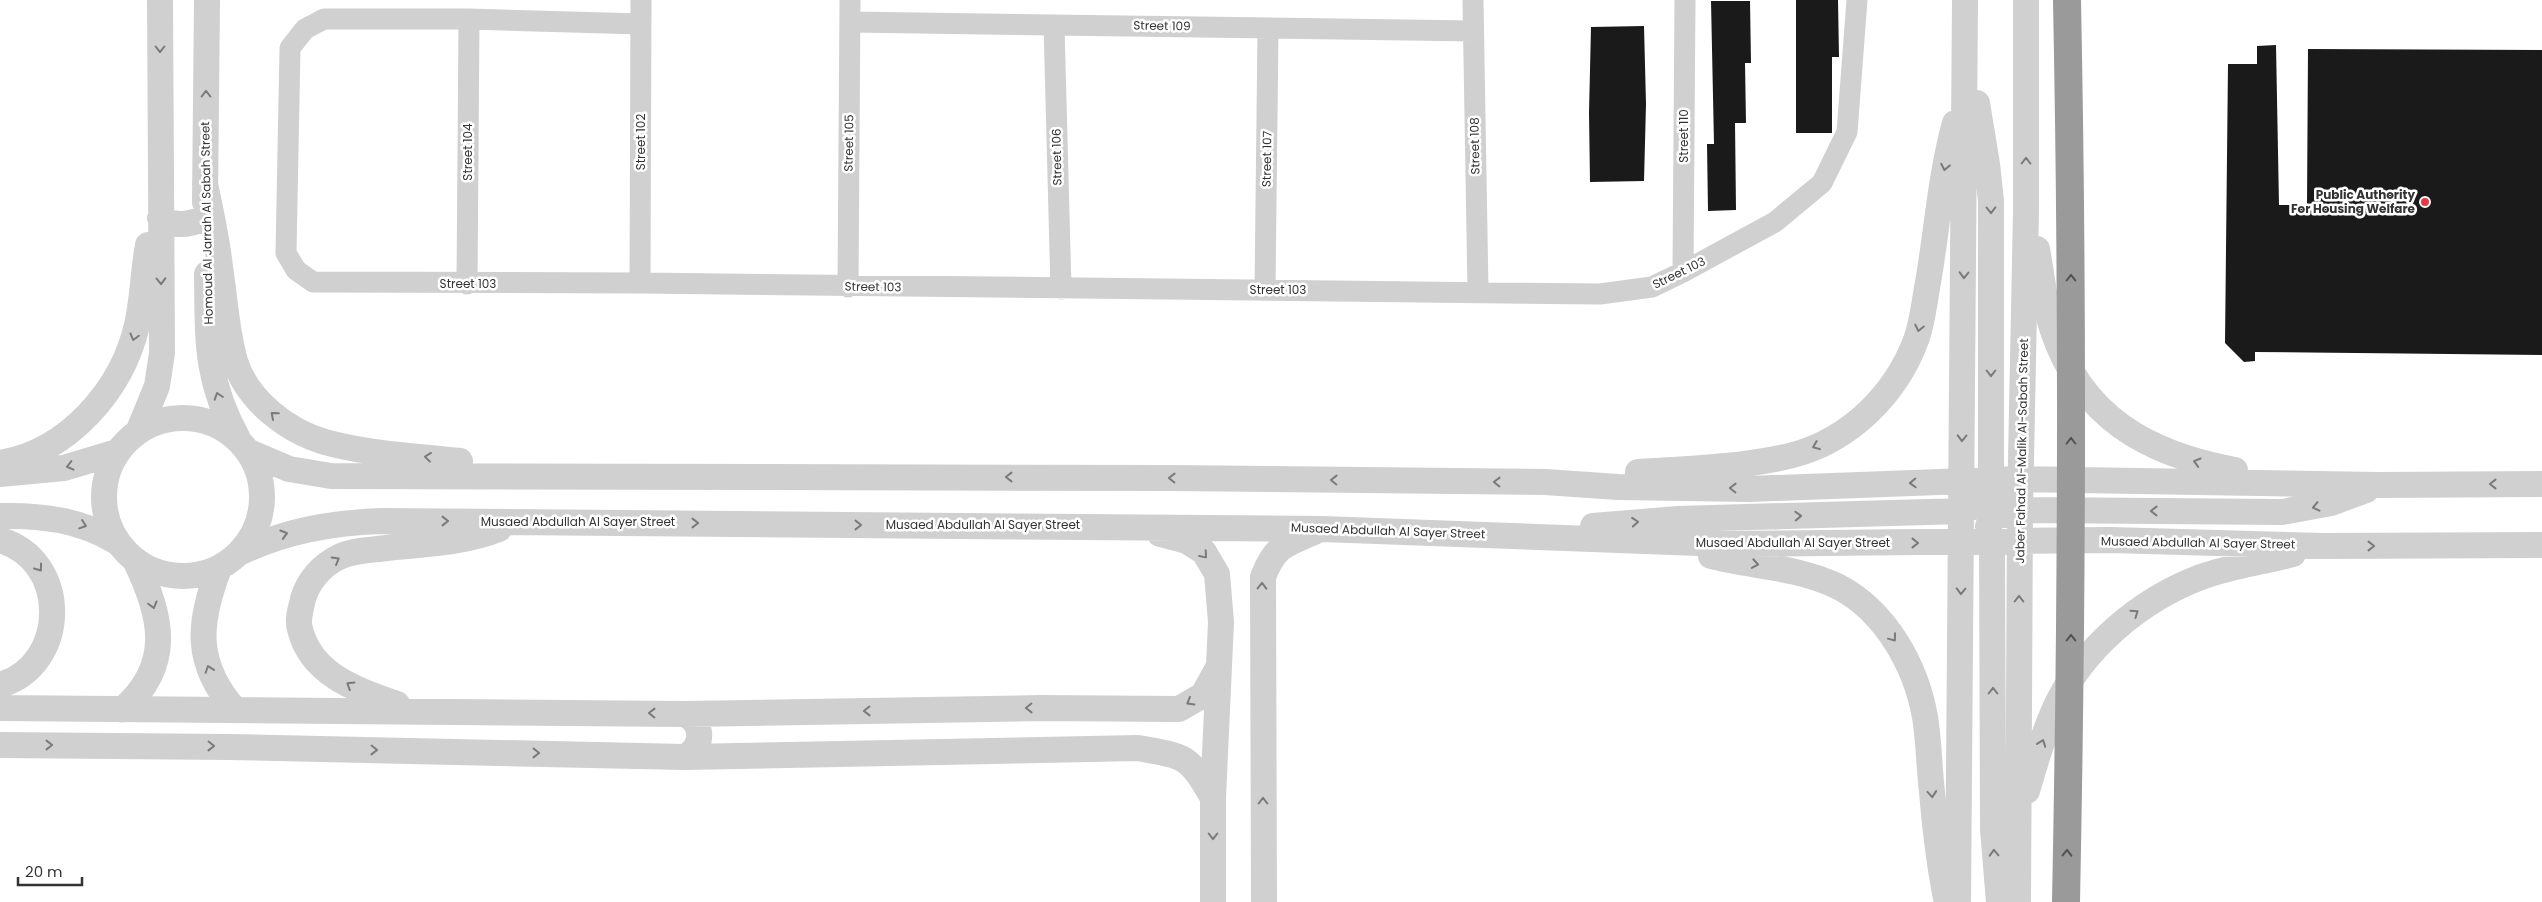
<svg xmlns="http://www.w3.org/2000/svg" width="2542" height="902" font-family="Poppins,sans-serif">
<style>
.building{fill:#1a1a1a}
.lines{fill:none;stroke-linecap:round;stroke-linejoin:round}
.minor{stroke:#d0d0d0;stroke-width:21}
.tertiary{stroke:#d0d0d0;stroke-width:26}
.motorway-bridge{stroke:#9a9a9a;stroke-width:28}
.oneway{stroke:#7a7a7a}
.oneway2{stroke:#525252}
.poi-dot{fill:#e63946;stroke:#fff;stroke-width:2}
.labels{text-anchor:middle;stroke-width:5;stroke-linejoin:round;paint-order:stroke}
.street-label{font-size:12px;fill:#333;stroke:#fff}
.poi-label{font-size:12px;font-weight:bold;fill:#333;stroke:#fff;text-anchor:end}
</style>
<rect width="100%" height="100%" fill="#fff"/>
<!-- building -->
<path class="building" d="M1796 0H1838L1839 57H1832V133H1796Z
M1711 1H1750L1751 63H1745L1746 123H1735L1736 210 1708 211 1707 144H1714Z
M1644 26 1646 104 1644 181 1590 182 1589 113 1591 27Z
M2276 45 2279 205H2307L2308 49 2542 50V355L2255 352V361L2244 362 2225 343 2228 64H2257V46Z"/>
<g class="lines">
<!-- minor -->
<path class="minor" d="M1473 0 1478 291
M851 22 1473 31
M641 24 469 19H324L305 29 290 48 286 253 296 270 313 282 640 283 1600 294 1652 287 1683 272 1775 222 1822 183 1847 132 1857 0
M1054 25 1061 289
M1683 272 1685 0
M640 283 641 0
M467 284 469 19
M848 287 850 0
M1265 290 1268 29"/>
<!-- tertiary -->
<path class="tertiary" d="M1977 103 1987 164 1991 201V481L1996 498
M205 184C211 212 217 239 220 267 225 298 226 330 235 361 247 400 287 431 325 442 368 454 416 456 460 461
M205 202 207 0
M160 218C176 227 189 225 205 218
M2037 249C2042 275 2044 303 2052 328 2081 417 2147 454 2235 470
M207 274C208 340 205 379 238 439
M104 497a79 79 0 1 1 158 0a79 79 0 1 1-158 0Z
M139 430 157 386 162 353 160 0
M249 452 289 469 331 476 1170 478 1545 482 1618 487 1749 489 2021 479 2378 485 2542 484
M0 463C68 452 122 390 137 325 143 299 143 272 148 245
M1638 472C1688 469 1745 467 1793 455 1850 440 1896 394 1916 340 1922 324 1924 305 1927 288 1937 233 1940 177 1955 123
M0 474 64 468 117 452
M2004 515 2020 510 2282 512 2331 503 2366 490
M0 516C43 515 80 520 117 542
M1593 526 1678 519 1962 511 1996 498 2021 479
M1988 526 1992 542 1993 829 1999 902
M1160 534 1187 541 1204 552 1217 574 1221 622 1213 798V902
M0 540C70 560 69 665 0 685
M239 553C285 531 330 523 381 521L1322 529 1726 544 2111 540 2323 546 2542 545
M1711 556C1754 567 1799 567 1839 587 1886 612 1916 666 1925 717 1929 741 1929 767 1932 792 1935 828 1939 863 1946 898
M219 568C198 623 194 663 235 710
M397 704C357 690 311 675 300 629 297 619 301 609 303 599 308 581 322 565 339 557 353 550 372 550 387 548 426 544 464 543 499 529
M0 708 685 714 1041 708 1179 709 1203 695 1219 666
M122 710C174 665 162 615 135 560
M0 745 228 747 685 757 1138 748C1187 757 1188 755 1213 798
M685 757C704 746 704 724 685 714
M2027 791C2035 763 2043 735 2055 708 2083 648 2140 600 2201 577 2231 566 2263 562 2293 554
M1264 902 1263 577C1275 546 1284 545 1314 532
M1958 902 1965 0
M2018 902 2020 510 2026 210V0"/>
<!-- motorway-bridge -->
<path class="motorway-bridge" d="M2066 902C2072 601 2073 301 2067 0"/>
</g>
<!-- one-way arrows -->
<defs><path id="oneway-chevron" d="M-2-3.5L2.5 0L-2 3.5" fill="none" stroke-width="1.6" stroke-linecap="round" stroke-linejoin="round" transform="scale(1.25)"/></defs>
<g class="oneway">
<use href="#oneway-chevron" transform="translate(160 49) rotate(90)"/>
<use href="#oneway-chevron" transform="translate(206 94) rotate(-90)"/>
<use href="#oneway-chevron" transform="translate(2026 161) rotate(-90)"/>
<use href="#oneway-chevron" transform="translate(1945 167) rotate(101)"/>
<use href="#oneway-chevron" transform="translate(1991 210) rotate(89)"/>
<use href="#oneway-chevron" transform="translate(1964 275) rotate(91)"/>
<use href="#oneway-chevron" transform="translate(161 281) rotate(89)"/>
<use href="#oneway-chevron" transform="translate(1919 328) rotate(102)"/>
<use href="#oneway-chevron" transform="translate(134 337) rotate(105)"/>
<use href="#oneway-chevron" transform="translate(1991 373) rotate(90)"/>
<use href="#oneway-chevron" transform="translate(218 396) rotate(-108)"/>
<use href="#oneway-chevron" transform="translate(274 415) rotate(-139)"/>
<use href="#oneway-chevron" transform="translate(1962 438) rotate(91)"/>
<use href="#oneway-chevron" transform="translate(1816 446) rotate(158)"/>
<use href="#oneway-chevron" transform="translate(428 457) rotate(-173)"/>
<use href="#oneway-chevron" transform="translate(2197 462) rotate(-164)"/>
<use href="#oneway-chevron" transform="translate(70 466) rotate(166)"/>
<use href="#oneway-chevron" transform="translate(1009 477) rotate(-180)"/>
<use href="#oneway-chevron" transform="translate(1172 478) rotate(-179)"/>
<use href="#oneway-chevron" transform="translate(1334 480) rotate(-179)"/>
<use href="#oneway-chevron" transform="translate(1497 482) rotate(-179)"/>
<use href="#oneway-chevron" transform="translate(1913 483) rotate(178)"/>
<use href="#oneway-chevron" transform="translate(2493 484) rotate(180)"/>
<use href="#oneway-chevron" transform="translate(1733 488) rotate(-179)"/>
<use href="#oneway-chevron" transform="translate(2316 507) rotate(167)"/>
<use href="#oneway-chevron" transform="translate(2154 511) rotate(-180)"/>
<use href="#oneway-chevron" transform="translate(1798 516) rotate(-2)"/>
<use href="#oneway-chevron" transform="translate(445 521)"/>
<use href="#oneway-chevron" transform="translate(1635 522) rotate(-5)"/>
<use href="#oneway-chevron" transform="translate(695 523)"/>
<use href="#oneway-chevron" transform="translate(83 525) rotate(19)"/>
<use href="#oneway-chevron" transform="translate(858 525)"/>
<use href="#oneway-chevron" transform="translate(284 534) rotate(-17)"/>
<use href="#oneway-chevron" transform="translate(1915 543)"/>
<use href="#oneway-chevron" transform="translate(2371 546)"/>
<use href="#oneway-chevron" transform="translate(1204 555) rotate(49)"/>
<use href="#oneway-chevron" transform="translate(336 560) rotate(-30)"/>
<use href="#oneway-chevron" transform="translate(1755 564) rotate(10)"/>
<use href="#oneway-chevron" transform="translate(39 568) rotate(54)"/>
<use href="#oneway-chevron" transform="translate(1262 586) rotate(-89)"/>
<use href="#oneway-chevron" transform="translate(1961 591) rotate(91)"/>
<use href="#oneway-chevron" transform="translate(2019 599) rotate(-90)"/>
<use href="#oneway-chevron" transform="translate(153 605) rotate(75)"/>
<use href="#oneway-chevron" transform="translate(2135 613) rotate(-35)"/>
<use href="#oneway-chevron" transform="translate(1893 638) rotate(53)"/>
<use href="#oneway-chevron" transform="translate(209 669) rotate(-109)"/>
<use href="#oneway-chevron" transform="translate(350 685) rotate(-148)"/>
<use href="#oneway-chevron" transform="translate(1993 691) rotate(-90)"/>
<use href="#oneway-chevron" transform="translate(1190 702) rotate(150)"/>
<use href="#oneway-chevron" transform="translate(1029 708) rotate(179)"/>
<use href="#oneway-chevron" transform="translate(867 711) rotate(179)"/>
<use href="#oneway-chevron" transform="translate(652 713) rotate(-179)"/>
<use href="#oneway-chevron" transform="translate(2042 743) rotate(-70)"/>
<use href="#oneway-chevron" transform="translate(49 745)"/>
<use href="#oneway-chevron" transform="translate(211 746) rotate(1)"/>
<use href="#oneway-chevron" transform="translate(374 750) rotate(1)"/>
<use href="#oneway-chevron" transform="translate(536 753) rotate(1)"/>
<use href="#oneway-chevron" transform="translate(1932 794) rotate(85)"/>
<use href="#oneway-chevron" transform="translate(1263 801) rotate(-90)"/>
<use href="#oneway-chevron" transform="translate(1213 836) rotate(90)"/>
<use href="#oneway-chevron" transform="translate(1994 853) rotate(-92)"/>
</g>
<g class="oneway2">
<use href="#oneway-chevron" transform="translate(2071 278) rotate(-90)"/>
<use href="#oneway-chevron" transform="translate(2071 441) rotate(-90)"/>
<use href="#oneway-chevron" transform="translate(2071 638) rotate(-90)"/>
<use href="#oneway-chevron" transform="translate(2067 853) rotate(-89)"/>
</g>
<!-- markers -->
<circle class="poi-dot" cx="2425" cy="202" r="5"/>
<g class="labels">
<!-- street labels -->
<g class="street-label">
<text transform="translate(1162 26) rotate(1)" y="4">Street 109</text>
<text transform="translate(1684 136) rotate(-90)" y="4">Street 110</text>
<text transform="translate(641 142) rotate(-90)" y="4">Street 102</text>
<text transform="translate(849 143) rotate(-89)" y="4">Street 105</text>
<text transform="translate(1475 146) rotate(-91)" y="4">Street 108</text>
<text transform="translate(468 152) rotate(-90)" y="4">Street 104</text>
<text transform="translate(1057 157) rotate(-91)" y="4">Street 106</text>
<text transform="translate(1267 159) rotate(-89)" y="4">Street 107</text>
<text transform="translate(207 223) rotate(-91)" y="4">Homoud Al Jarrah Al Sabah Street</text>
<text transform="translate(1679 273) rotate(-26)" y="4">Street 103</text>
<text x="468" y="288">Street 103</text>
<text transform="translate(873 287) rotate(1)" y="4">Street 103</text>
<text x="1278" y="294">Street 103</text>
<text transform="translate(2022 451) rotate(-89)" y="4">Jaber Fahad Al-Malik Al-Sabah Street</text>
<text x="578" y="526">Musaed Abdullah Al Sayer Street</text>
<text x="983" y="529">Musaed Abdullah Al Sayer Street</text>
<text transform="translate(1388 531) rotate(2)" y="4">Musaed Abdullah Al Sayer Street</text>
<text x="1793" y="547">Musaed Abdullah Al Sayer Street</text>
<text transform="translate(2198 543) rotate(1)" y="4">Musaed Abdullah Al Sayer Street</text>
</g>
<!-- poi labels -->
<g class="poi-label">
<text x="2415" y="199">Public Authority<tspan x="2415" dy="14">For Housing Welfare</tspan></text>
</g>
</g>
<!-- scale -->
<path d="M18 877v8h64v-8" fill="none" stroke="#333333" stroke-width="2.5"/>
<text x="25" y="877" font-size="15" fill="#333333" stroke="#ffffff" stroke-width="4" paint-order="stroke">20 m</text>
</svg>
